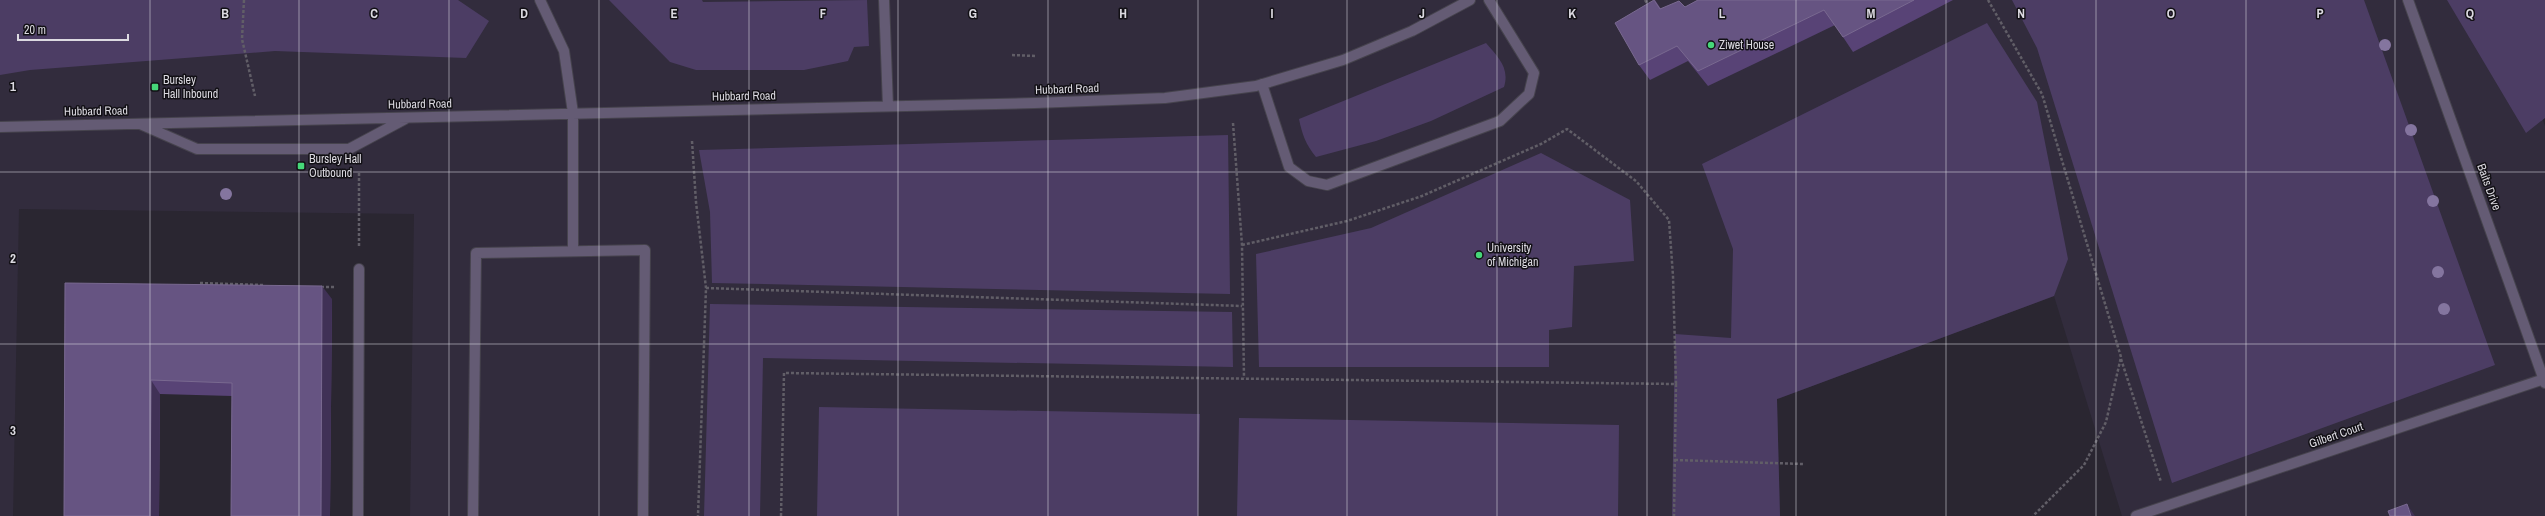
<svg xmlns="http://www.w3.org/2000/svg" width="2545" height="516" font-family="'Archivo Narrow',sans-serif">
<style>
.built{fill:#322c3d}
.green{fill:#4c3d64}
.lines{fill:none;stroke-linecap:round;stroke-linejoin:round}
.minor-casing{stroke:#46434d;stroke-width:12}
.path{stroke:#615e67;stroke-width:2.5;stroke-dasharray:3 2;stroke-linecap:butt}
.minor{stroke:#645b74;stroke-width:10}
.tree{fill:#84759f}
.wall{fill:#584376}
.shaded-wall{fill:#403156}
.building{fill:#665482;stroke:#796990}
.grid{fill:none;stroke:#dcdae1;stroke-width:1;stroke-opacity:0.55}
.poi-dot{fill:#46d779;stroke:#121015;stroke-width:1.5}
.labels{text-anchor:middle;stroke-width:3;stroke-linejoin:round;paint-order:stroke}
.poi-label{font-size:12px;fill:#dcdae1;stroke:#121015;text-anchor:start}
.street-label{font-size:12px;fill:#dcdae1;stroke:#121015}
.grid-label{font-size:13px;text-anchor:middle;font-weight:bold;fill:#dcdae1;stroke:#121015;stroke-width:3;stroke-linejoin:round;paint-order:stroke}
</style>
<rect width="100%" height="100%" fill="#2a2631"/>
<!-- built -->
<path class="built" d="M0 0H2498L2545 126V516H2122L2054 296 1777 399 1780 516H410L414 214 19 209 13 516H0Z"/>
<!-- green -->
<path class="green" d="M0 0H458L489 21 466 58 275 51 30 70 0 75Z
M609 0H702L703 2 867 0 869 46 854 47 848 61 804 70H696L670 62Z
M2012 0H2364L2495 365 2172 483 2037 48Z
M2447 0H2545V118L2526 133Z
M1987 23 2037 102 2068 259 2054 296 1777 399 1780 516H1672L1675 334 1731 338 1733 249 1702 164Z
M1486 43C1498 57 1510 68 1504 87L1431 121 1376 141 1316 157C1306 145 1302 134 1299 119Z
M1228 135 1230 294 712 283 710 212 699 150Z
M1541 153 1630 200 1634 261 1574 266 1572 327 1549 330V367H1259L1256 254 1371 228Z
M710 304 1232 312 1233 367 763 358 760 516H704Z
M819 407 1200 414 1198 516H817Z
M1239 418 1619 425 1618 516H1237Z"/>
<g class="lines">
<defs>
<path id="minor" d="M540 0 564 51 573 113V251
M884 0 888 106
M2408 0 2545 383
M1262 84 1289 167 1308 181 1327 185 1500 121 1529 94 1534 73 1489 0
M140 124 197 149H349L407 118
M0 127 1035 103 1165 98 1256 86 1343 60 1412 31 1470 0
M358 516 359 269
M473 516 476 253 645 250 643 516
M2136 516 2544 379"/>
</defs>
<!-- minor casing -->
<use href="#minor" class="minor-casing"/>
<!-- path -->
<path class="path" d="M244 0 242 39 255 96
M1645 0 1649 7
M1988 0 2042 94 2121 357 2106 422 2084 465 2033 516
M1012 55 1035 56
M1233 123 1242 245 1244 378
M692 141 696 202 706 288 698 516
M1242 245 1347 221 1422 196 1541 144 1567 129 1636 181 1669 220 1673 276 1676 384
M359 246V171
M321 287H334
M200 288V283L263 285
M706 288 1242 306
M2121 359 2161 482
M1675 460 1803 464
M781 516 784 373 1676 384 1674 516"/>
<!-- minor -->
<use href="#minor" class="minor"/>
</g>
<!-- trees -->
<g class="tree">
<circle cx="2385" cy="45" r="6"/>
<circle cx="2411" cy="130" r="6"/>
<circle cx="226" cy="194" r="6"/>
<circle cx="2433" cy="201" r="6"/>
<circle cx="2438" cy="272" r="6"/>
<circle cx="2444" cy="309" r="6"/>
</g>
<!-- wall -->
<path class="wall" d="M1655 0 1661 9 1685 7 1698 0H1953L1853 52 1835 25 1708 86 1688 61 1650 80 1639 65Z
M65 283 332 299 330 516H231L232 396 160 394 159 516H64Z"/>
<!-- shaded-wall -->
<path class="shaded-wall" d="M322 286 332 299 330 516H321Z
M151 380 160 394 159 516H150Z
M2407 504 2415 516H2411Z"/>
<!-- building -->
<path class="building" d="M1654 0 1660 9 1679 1 1685 7 1698 0H1914L1843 37 1824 10 1698 71 1677 46 1639 65 1615 23Z
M65 283 322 286 321 516H231L232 383 151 380 150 516H64Z
M2407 504 2411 516H2390L2388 511Z"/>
<!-- grid -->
<path class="grid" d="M150 0V516M299 0V516M449 0V516M599 0V516M749 0V516M898 0V516M1048 0V516M1198 0V516M1347 0V516M1497 0V516M1647 0V516M1796 0V516M1946 0V516M2096 0V516M2246 0V516M2395 0V516M0 172H2545M0 344H2545"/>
<!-- markers -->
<g class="poi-dot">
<circle cx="1711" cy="45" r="4"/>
<rect x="151" y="83" width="8" height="8" rx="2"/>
<rect x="297" y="162" width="8" height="8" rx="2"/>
<circle cx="1479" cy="255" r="4"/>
</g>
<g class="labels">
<!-- poi labels -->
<g class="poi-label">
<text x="1719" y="49">Ziwet House</text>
<text x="163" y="84">Bursley<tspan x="163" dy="14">Hall Inbound</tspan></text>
<text x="309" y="163">Bursley Hall<tspan x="309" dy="14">Outbound</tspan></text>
<text x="1487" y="252">University<tspan x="1487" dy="14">of Michigan</tspan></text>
</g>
<!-- street labels -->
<g class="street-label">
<text transform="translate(1067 89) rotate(-2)" y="4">Hubbard Road</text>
<text transform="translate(744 96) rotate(-1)" y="4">Hubbard Road</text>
<text transform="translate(420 104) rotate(-1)" y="4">Hubbard Road</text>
<text transform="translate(96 111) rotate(-1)" y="4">Hubbard Road</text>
<text transform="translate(2489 187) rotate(70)" y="4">Baits Drive</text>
<text transform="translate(2336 435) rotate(-19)" y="4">Gilbert Court</text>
</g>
</g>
<g class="grid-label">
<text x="225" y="18">B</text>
<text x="374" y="18">C</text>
<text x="524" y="18">D</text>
<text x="674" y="18">E</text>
<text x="823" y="18">F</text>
<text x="973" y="18">G</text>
<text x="1123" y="18">H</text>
<text x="1272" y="18">I</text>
<text x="1422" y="18">J</text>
<text x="1572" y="18">K</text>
<text x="1722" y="18">L</text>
<text x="1871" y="18">M</text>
<text x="2021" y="18">N</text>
<text x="2171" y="18">O</text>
<text x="2320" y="18">P</text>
<text x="2470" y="18">Q</text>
<text x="13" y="91">1</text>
<text x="13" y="263">2</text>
<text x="13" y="435">3</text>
</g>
<!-- scale -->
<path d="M18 34v6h110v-6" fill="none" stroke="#dcdae1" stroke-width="2"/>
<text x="24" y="34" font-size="12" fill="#dcdae1" stroke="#121015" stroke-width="3" paint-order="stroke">20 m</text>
</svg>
